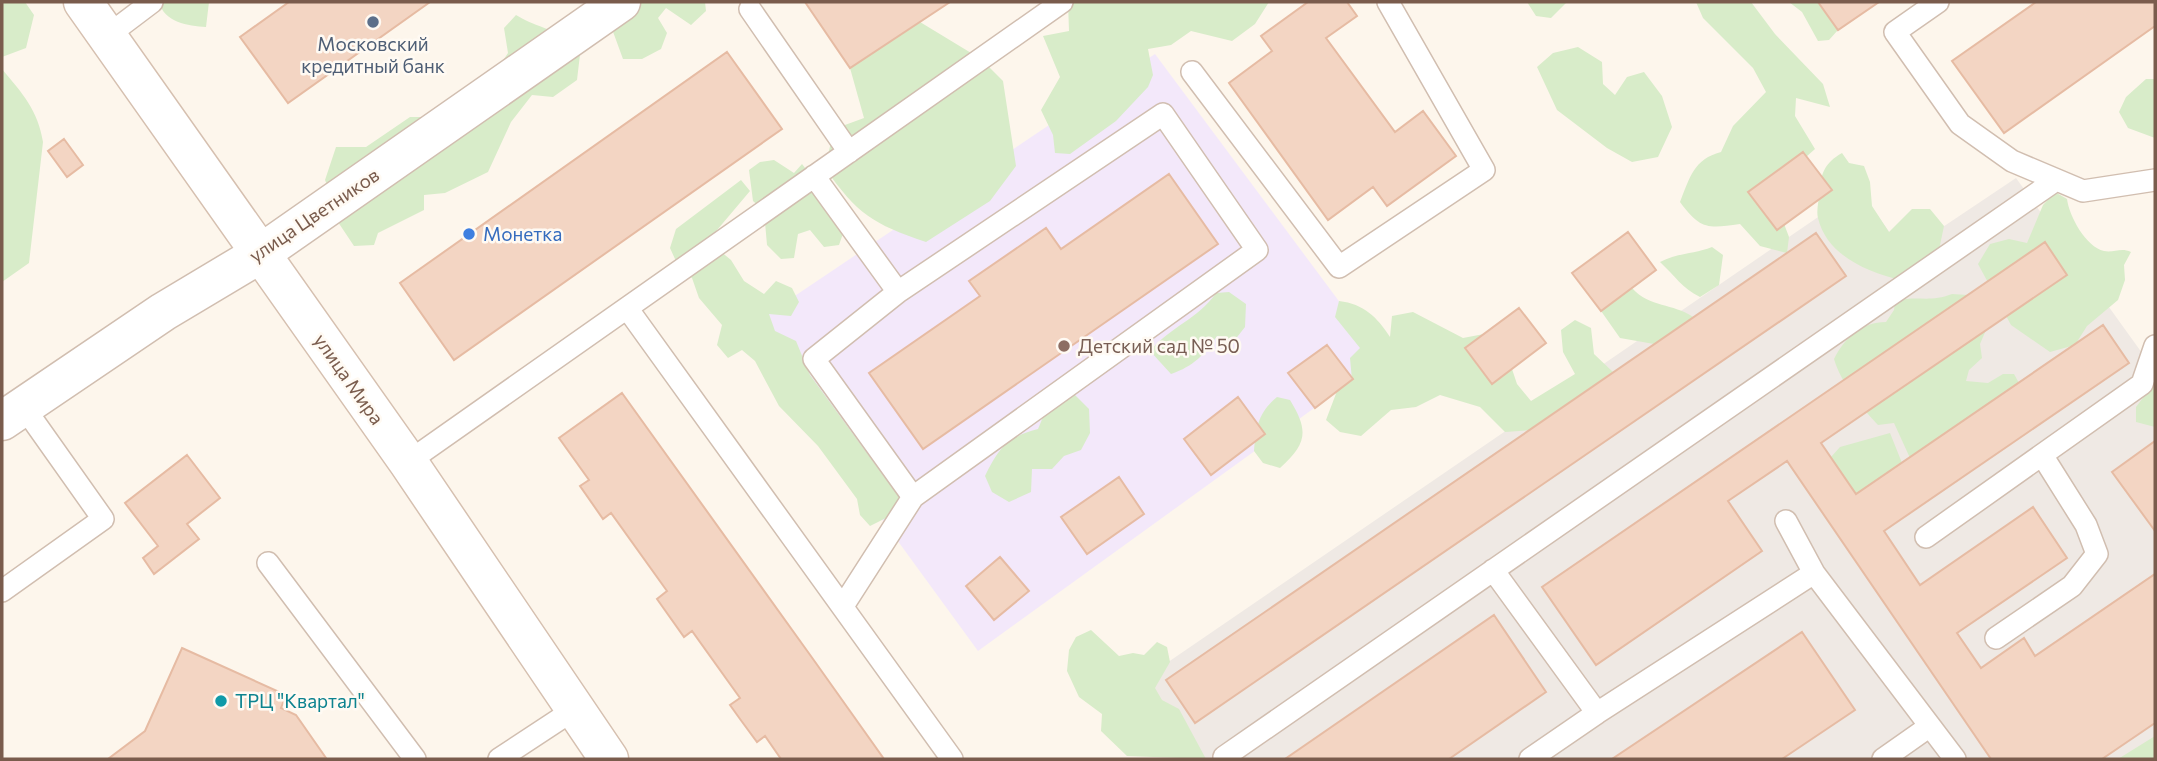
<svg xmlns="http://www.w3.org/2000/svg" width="2157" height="761" font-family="Commissioner,sans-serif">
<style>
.industrial{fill:#efe9e4}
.education{fill:#f3e8fa}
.green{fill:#d8ecc9}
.building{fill:#f3d5c3;stroke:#e6bba3;stroke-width:2}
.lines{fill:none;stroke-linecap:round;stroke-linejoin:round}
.service-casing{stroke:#d1beb0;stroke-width:24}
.tertiary-casing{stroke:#d1beb0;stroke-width:41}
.secondary-casing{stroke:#d6c0b0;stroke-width:41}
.service{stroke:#fff;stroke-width:21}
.tertiary{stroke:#fff;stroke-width:38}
.secondary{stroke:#fff;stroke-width:38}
.service-dot{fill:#5c6f8a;stroke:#fffaf3;stroke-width:2.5}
.shop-dot{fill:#3f7fe0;stroke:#fffaf3;stroke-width:2.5}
.education-dot{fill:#8d6e63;stroke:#fffaf3;stroke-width:2.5}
.culture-dot{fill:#0f9aa8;stroke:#fffaf3;stroke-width:2.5}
.labels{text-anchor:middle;stroke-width:5;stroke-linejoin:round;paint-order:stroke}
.service-label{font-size:19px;fill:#4e5e75;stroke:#fffaf3}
.street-label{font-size:19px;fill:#7a5c4d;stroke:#fffaf3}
.shop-label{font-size:19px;fill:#366cbe;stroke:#fffaf3;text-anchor:start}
.education-label{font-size:19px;fill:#785e54;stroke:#fffaf3;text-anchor:start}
.culture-label{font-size:19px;fill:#0d838f;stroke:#fffaf3;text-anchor:start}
</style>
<rect width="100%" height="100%" fill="#fdf6ec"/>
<!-- industrial -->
<path class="industrial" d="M2016 178 2155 371V759H1193L1139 682 1859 189 1904 253Z"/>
<!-- education -->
<path class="education" d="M1155 54 1382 359 978 651 744 330Z"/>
<!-- green -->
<path class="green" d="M2 2H25L34 15 26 48 2 57Z
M159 2H209L206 27C188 26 164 22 159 2Z
M586 2H705L706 11 691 25 666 8 658 18 667 33 661 49 642 59H623L612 29 589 24Z
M1068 2H1269L1255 24 1232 41 1191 31 1171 45 1148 49 1153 75 1148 87 1116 121 1070 154 1055 153 1053 135 1041 110 1060 77 1043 36 1069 31Z
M1527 2H1567L1551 18 1536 16Z
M1696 2H1751L1775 34 1823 84 1830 107 1796 98 1795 116 1815 149 1797 165 1778 208 1789 237 1787 253 1760 246 1740 224C1707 229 1700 229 1680 202 1690 177 1694 159 1721 152L1733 126 1766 92 1753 68 1703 18Z
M1789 2H1818L1838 30 1829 40 1818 41 1802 12Z
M516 15C537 28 562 31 581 46L577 80 553 97 532 95 511 122 488 172 445 193 424 195V210L378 233 374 245 354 246 338 222 334 202 325 180 336 147H366L410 117H433L498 68 508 53 504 28Z
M920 22 981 59 1003 81 1016 166 990 201 926 242C873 224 857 214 825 168L834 129 864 118 850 68Z
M1578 47 1602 62 1603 84 1615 95 1627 77 1644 72 1662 96 1672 127 1658 157 1632 162 1607 148 1557 110 1537 67 1553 53Z
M2 69C22 93 38 110 43 142L29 263 2 282Z
M2146 79H2155V138L2128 128 2119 112 2126 97Z
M1842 153 1849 163 1864 166 1870 182 1872 206 1889 232 1912 209H1930L1944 226 1939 250 1900 280C1868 272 1827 256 1818 218 1816 211 1819 199 1820 191 1821 172 1825 163 1842 153Z
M774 160 794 173 802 164 847 222 839 245 824 247 810 230 798 234 794 258 781 259 767 245 764 211 753 201 749 170 760 162Z
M741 180 750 191 712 236 714 246 731 260 744 281 764 294 776 281 792 288 799 302 791 316 769 314 775 331 796 341 810 375 899 497 892 515 870 526 860 515 857 499 818 446 779 406 755 361 742 350 728 358 717 345 722 325 699 298 692 278 680 270 670 248 676 229Z
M2055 192 2067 199C2069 216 2086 247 2104 251 2114 253 2121 247 2131 252L2124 265 2125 280 2118 300 2087 326 2075 345 2050 352 2011 325 1978 264 1990 244 2009 239 2027 243 2043 205Z
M1712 247 1723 255 1719 285 1700 297C1682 288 1675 276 1660 262 1677 253 1694 254 1712 247Z
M1632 288C1650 308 1673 303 1693 317L1689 332 1671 347 1620 338 1601 311Z
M1229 292 1246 304 1245 327 1234 341 1217 336C1204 355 1194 366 1171 374L1150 351C1170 327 1198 319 1216 293Z
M1952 294 1968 295 1986 330 1980 344 1982 358 1969 370 1966 381 1988 383 2003 374H2014L2019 383 1910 458 1894 423 1878 425C1861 407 1841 383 1834 359 1845 337 1862 322 1886 322L1894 310 1895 301C1918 295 1929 303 1952 294Z
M1339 301C1364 304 1377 317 1390 337L1392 316 1413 312 1463 338 1484 334 1476 364 1492 384 1512 369 1517 384 1531 401 1575 374 1563 352 1561 330 1575 320 1591 328 1594 354 1613 372 1558 410 1544 429 1505 432 1480 407 1440 395 1416 407 1391 410 1361 436 1340 432 1326 420 1337 391 1352 380 1350 358 1360 348 1335 317Z
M2155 382V427L2136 422V407Z
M1074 394 1089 409 1090 433 1081 450 1064 456 1052 469H1032L1031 492 1009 502 992 492 985 476C999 448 1007 437 1038 429L1043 417Z
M1277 397 1290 400C1309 431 1307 444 1280 468L1263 463 1254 451C1256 427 1258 413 1277 397Z
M1890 433 1902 463 1856 494 1831 457 1840 447Z
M1091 630 1119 656 1133 653 1144 655 1157 642 1167 647 1170 662 1155 688 1162 700 1179 709 1206 759 1127 756 1101 731 1102 714 1079 697 1067 671 1069 650 1076 637Z
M2155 736V759H2118Z"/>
<!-- building -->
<path class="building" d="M289 2H430L288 103 240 37Z
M805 2H950L850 68Z
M1308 2H1347L1357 16 1326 38 1395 132 1423 111 1456 156 1387 206 1373 187 1328 220 1229 83 1272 51 1261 36Z
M1818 2H1879L1838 30Z
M2036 2H2155V26L2004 133 1952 61Z
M727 52 782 129 454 360 400 283Z
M64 139 83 165 67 177 48 151Z
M1803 152 1832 190 1777 230 1748 192Z
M1169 174 1218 244 923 449 869 373 980 296 969 281 1046 228 1061 249Z
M1628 232 1656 270 1601 311 1572 273Z
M1816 233 1846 276 1195 723 1166 680Z
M2045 242 2067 275 1821 443 1856 494 2103 325 2129 363 1884 531 1920 585 2033 507 2067 558 1957 633 1981 668 2024 638 2035 656 2155 574V723L2102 759H1991L1787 461 1728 501 1762 551 1596 665 1542 587Z
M1519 308 1546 343 1492 384 1465 348Z
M1327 345 1353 379 1315 408 1288 373Z
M622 393 813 659 884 759H781L765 736 757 742 740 719 730 705 740 698 692 631 684 637 657 599 667 591 611 513 603 519 580 486 589 480 559 438Z
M1238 397 1265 434 1211 475 1184 439Z
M2155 441V531L2112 472Z
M187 455 220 498 187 524 199 539 154 574 143 558 158 546 125 503Z
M1119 477 1144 514 1087 554 1061 517Z
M1000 557 1029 591 994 620 966 586Z
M1494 615 1546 692 1449 759H1285Z
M1802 632 1855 710 1788 755 1782 759H1612Z
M182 648 286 695 281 708 296 715 326 758 108 759 145 731Z"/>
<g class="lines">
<defs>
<path id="service" d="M1938 2 1895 32 1960 124 2012 161 2083 191 2155 180
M750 9 849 152
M107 36 152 2
M1192 72 1339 267 1484 170 1388 2
M814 176 898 292 1163 114 1257 250 913 497 814 359 898 292
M627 308 952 759
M408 462 1062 2
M1786 521 1814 573 1955 759
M1926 537 2142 384 2155 346
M268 563 415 759
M1493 570 1597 713 1530 759
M2 591 103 519 23 406
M843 606 913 497
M1996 638 2072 586 2097 554 2086 525 2042 455
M1597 713 1814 573
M1224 757 2056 180
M499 759 575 709
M1883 759 1930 726"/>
<path id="tertiary" d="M2 421 163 312 260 254 621 2"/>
<path id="secondary" d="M83 2 408 462 609 759"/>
</defs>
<!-- service casing -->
<use href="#service" class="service-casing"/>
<!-- tertiary casing -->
<use href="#tertiary" class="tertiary-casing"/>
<!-- secondary casing -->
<use href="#secondary" class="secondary-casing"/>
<!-- service -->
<use href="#service" class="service"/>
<!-- tertiary -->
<use href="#tertiary" class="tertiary"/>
<!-- secondary -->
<use href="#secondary" class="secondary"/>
</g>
<!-- markers -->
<circle class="service-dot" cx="373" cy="22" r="7"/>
<circle class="shop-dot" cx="469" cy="234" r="7"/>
<circle class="education-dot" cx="1064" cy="346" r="7"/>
<circle class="culture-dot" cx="221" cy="701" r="7"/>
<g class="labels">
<!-- service labels -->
<g class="service-label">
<text x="373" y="51">Московский<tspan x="373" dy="22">кредитный банк</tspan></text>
</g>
<!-- street labels -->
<g class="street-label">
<text transform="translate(314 215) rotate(-34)" y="7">улица Цветников</text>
<text transform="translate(349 379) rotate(55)" y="7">улица Мира</text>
</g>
<!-- shop labels -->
<g class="shop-label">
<text x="483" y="241">Монетка</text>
</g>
<!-- education labels -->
<g class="education-label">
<text x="1078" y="353">Детский сад № 50</text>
</g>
<!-- culture labels -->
<g class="culture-label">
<text x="235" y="708">ТРЦ "Квартал"</text>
</g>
</g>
<!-- border -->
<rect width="2157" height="761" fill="none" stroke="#7a5c4d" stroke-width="7"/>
</svg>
